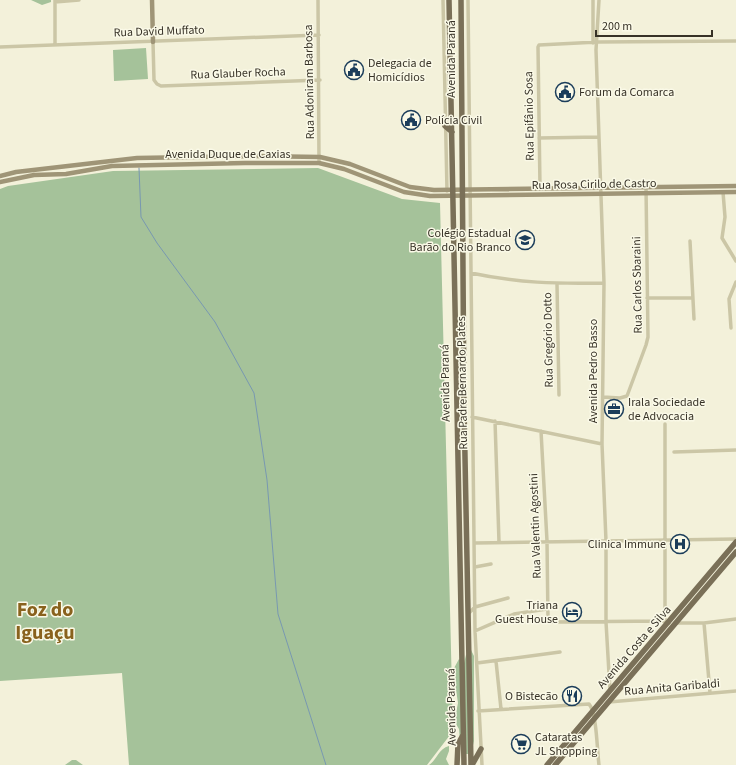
<svg xmlns="http://www.w3.org/2000/svg" width="736" height="765" font-family="'Source Sans 3',sans-serif">
<style>
.green{fill:#a5c29a}
.lines{fill:none;stroke-linecap:round;stroke-linejoin:round}
.stream{stroke:#7898b1;stroke-width:1}
.street{stroke:#cbc6a6;stroke-width:3.5}
.secondary{stroke:#9f9577;stroke-width:4.5}
.primary{stroke:#7a7058;stroke-width:5.5}
.labels{text-anchor:middle;stroke-width:3;stroke-linejoin:round;paint-order:stroke}
.street-label{font-size:12px;fill:#373227;stroke:#faf9e7}
.poi-label{font-size:12px;fill:#373227;stroke:#faf9e7;text-anchor:start}
.town-label{font-size:20px;font-weight:bold;fill:#89621d;stroke:#faf9e7}
</style>
<rect width="100%" height="100%" fill="#f3f1da"/>
<!-- green -->
<path class="green" d="M31 0H51V2L42 5Z
M146 48 148 79 114 81 113 50Z
M318 168 402 199 440 203 453 731 427 765H129L122 673 0 681V189L8 186 113 171Z
M471 650 474 656V741L471 754H465L460 742 459 729 456 724 455 718 458 703 453 670 459 659 464 663 466 655Z
M449 746V751L446 759 449 765H429C437 760 438 749 449 746Z
M72 760H76L83 765H65Z"/>
<g class="lines">
<!-- stream -->
<path class="stream" d="M139 168 141 217 157 243 215 322 254 393 267 480 278 614 326 765"/>
<!-- street -->
<path class="street" d="M55 0V44
M318 0 319 163
M443 0 447 191
M468 0 475 631 482 765
M593 0V43
M599 0 596 50 604 283 602 444 606 541V622L610 691
M55 2 79 0
M153 42 154 80 157 84 161 86 320 80
M0 47 319 35
M539 138 599 137
M540 188 538 47 539 45 598 42 736 41
M723 192 725 217 722 238 736 261
M690 241 694 319
M471 273C518 283 556 284 604 283
M557 284 559 395
M647 298H693
M731 328 729 299 736 282
M603 397 620 398 627 396 646 345 648 337 646 187
M472 417 602 444
M495 421 499 542
M665 424V621
M541 431 547 541 548 622 665 621 669 623
M674 452 736 450
M475 543 736 539
M475 567 491 564
M469 613 475 607 508 598
M675 623H704L736 619
M704 623 710 693
M475 631 514 614 547 609
M496 661 501 709
M477 663 560 652
M609 702 736 691
M478 711 589 704C597 713 597 751 599 765"/>
<!-- secondary -->
<path class="secondary" d="M152 0 153 42
M0 176 16 172 137 158 255 156 320 157 350 164 410 187 434 190 736 186
M0 182 34 175 66 174 112 166 245 163H319L344 169 404 192 430 196 736 192"/>
<!-- primary -->
<path class="primary" d="M449 0 464 765
M461 0 464 406 471 765
M445 126 452 132
M457 765 458 744 463 735
M472 765 481 749
M547 765 736 542
M555 765 736 552"/>
</g>
<!-- icons -->
<defs>
<symbol id="civic-ring" viewBox="-11 -11 22 22"><circle r="9.5" fill="#faf9e7" stroke="#1b3d5a" stroke-width="1.5"/><path d="M-.6-6.5H3V-4.5H.6V-3L4-1V1h2V6H-6V1h2V-1L-.6-3ZM-1.2 2.5V6h2.4V2.5Z" fill="#1b3d5a"/></symbol>
<symbol id="school-ring" viewBox="-11 -11 22 22"><circle r="9.5" fill="#faf9e7" stroke="#1b3d5a" stroke-width="1.5"/><path d="M0-5L7-2L0 1L-7-2ZM-4 1L0 2.5L4 1V4Q0 6-4 4Z" fill="#1b3d5a"/></symbol>
<symbol id="office-ring" viewBox="-11 -11 22 22"><circle r="9.5" fill="#faf9e7" stroke="#1b3d5a" stroke-width="1.5"/><path d="M-6-3h4V-5.5h4V-3h4V5H-6ZM-1-4.5V-3h2v-1.5ZM-6 0V1H6V0Z" fill="#1b3d5a"/></symbol>
<symbol id="hospital-ring" viewBox="-11 -11 22 22"><circle r="9.5" fill="#faf9e7" stroke="#1b3d5a" stroke-width="1.5"/><path d="M-5-5h3v3.5h4V-5h3V5h-3V1.5h-4V5h-3Z" fill="#1b3d5a"/></symbol>
<symbol id="hotel-ring" viewBox="-11 -11 22 22"><circle r="9.5" fill="#faf9e7" stroke="#1b3d5a" stroke-width="1.5"/><path d="M-6-4.5h1.5V1H6V5H4.5V3h-9V5H-6ZM-4 0a1.8 1.8 0 1 1 3.6 0ZM.5 0V-2.5h3Q6-2.5 6 0Z" fill="#1b3d5a"/></symbol>
<symbol id="restaurant-ring" viewBox="-11 -11 22 22"><circle r="9.5" fill="#faf9e7" stroke="#1b3d5a" stroke-width="1.5"/><path d="M-5-6h1v4h1v-4h1v4h1v-4h1v5L-1.5 .5V6h-2V.5L-5-1ZM5-6V6H3V1.5H1.5Q1.5-4 5-6Z" fill="#1b3d5a"/></symbol>
<symbol id="supermarket-ring" viewBox="-11 -11 22 22"><circle r="9.5" fill="#faf9e7" stroke="#1b3d5a" stroke-width="1.5"/><path d="M-6-5.5h2.5l.6 2H6L4.5 2H-2.5L-4.4-4H-6ZM-1.5 3.2a1.3 1.3 0 1 0 .1 0ZM3 3.2a1.3 1.3 0 1 0 .1 0Z" fill="#1b3d5a"/></symbol>
</defs>
<g fill-rule="evenodd">
<use href="#civic-ring" x="343" y="59" width="22" height="22"/>
<use href="#civic-ring" x="554" y="81" width="22" height="22"/>
<use href="#civic-ring" x="400" y="109" width="22" height="22"/>
<use href="#school-ring" x="514" y="229" width="22" height="22"/>
<use href="#office-ring" x="603" y="398" width="22" height="22"/>
<use href="#hospital-ring" x="669" y="533" width="22" height="22"/>
<use href="#hotel-ring" x="561" y="601" width="22" height="22"/>
<use href="#restaurant-ring" x="561" y="685" width="22" height="22"/>
<use href="#supermarket-ring" x="510" y="733" width="22" height="22"/>
</g>
<g class="labels">
<!-- street labels -->
<g class="street-label">
<text transform="translate(159 31) rotate(-2)" y="4">Rua David Muffato</text>
<text transform="translate(451 59) rotate(-90)" y="4">Avenida Paraná</text>
<text transform="translate(238 73) rotate(-2)" y="4">Rua Glauber Rocha</text>
<text transform="translate(309 82) rotate(-91)" y="4">Rua Adoniram Barbosa</text>
<text transform="translate(529 116) rotate(-91)" y="4">Rua Epifânio Sosa</text>
<text x="228" y="158">Avenida Duque de Caxias</text>
<text transform="translate(594 184) rotate(-1)" y="4">Rua Rosa Cirilo de Castro</text>
<text transform="translate(637 285) rotate(-91)" y="4">Rua Carlos Sbaraini</text>
<text transform="translate(548 340) rotate(-91)" y="4">Rua Gregório Dotto</text>
<text transform="translate(593 371) rotate(-90)" y="4">Avenida Pedro Basso</text>
<text transform="translate(445 383) rotate(-91)" y="4">Avenida Paraná</text>
<text transform="translate(462 383) rotate(-91)" y="4">Rua Padre Bernardo Plates</text>
<text transform="translate(535 526) rotate(-92)" y="4">Rua Valentin Agostini</text>
<text transform="translate(634 647) rotate(-49)" y="4">Avenida Costa e Silva</text>
<text transform="translate(672 687) rotate(-5)" y="4">Rua Anita Garibaldi</text>
<text transform="translate(451 707) rotate(-91)" y="4">Avenida Paraná</text>
</g>
<!-- poi labels -->
<g class="poi-label">
<text x="368" y="67">Delegacia de<tspan x="368" dy="14">Homicídios</tspan></text>
<text x="579" y="96">Forum da Comarca</text>
<text x="425" y="124">Polícia Civil</text>
<text x="511" y="237" text-anchor="end">Colégio Estadual<tspan x="511" dy="14">Barão do Rio Branco</tspan></text>
<text x="628" y="406">Irala Sociedade<tspan x="628" dy="14">de Advocacia</tspan></text>
<text x="666" y="548" text-anchor="end">Clinica Immune</text>
<text x="558" y="609" text-anchor="end">Triana<tspan x="558" dy="14">Guest House</tspan></text>
<text x="558" y="700" text-anchor="end">O Bistecão</text>
<text x="535" y="741">Cataratas<tspan x="535" dy="14">JL Shopping</tspan></text>
</g>
<!-- town labels -->
<g class="town-label">
<text x="45" y="616">Foz do<tspan x="45" dy="23">Iguaçu</tspan></text>
</g>
</g>
<!-- scale -->
<path d="M596 30v6h116v-6" fill="none" stroke="#373227" stroke-width="2"/>
<text x="602" y="30" font-size="12" fill="#373227" stroke="#faf9e7" stroke-width="3" paint-order="stroke">200 m</text>
</svg>
